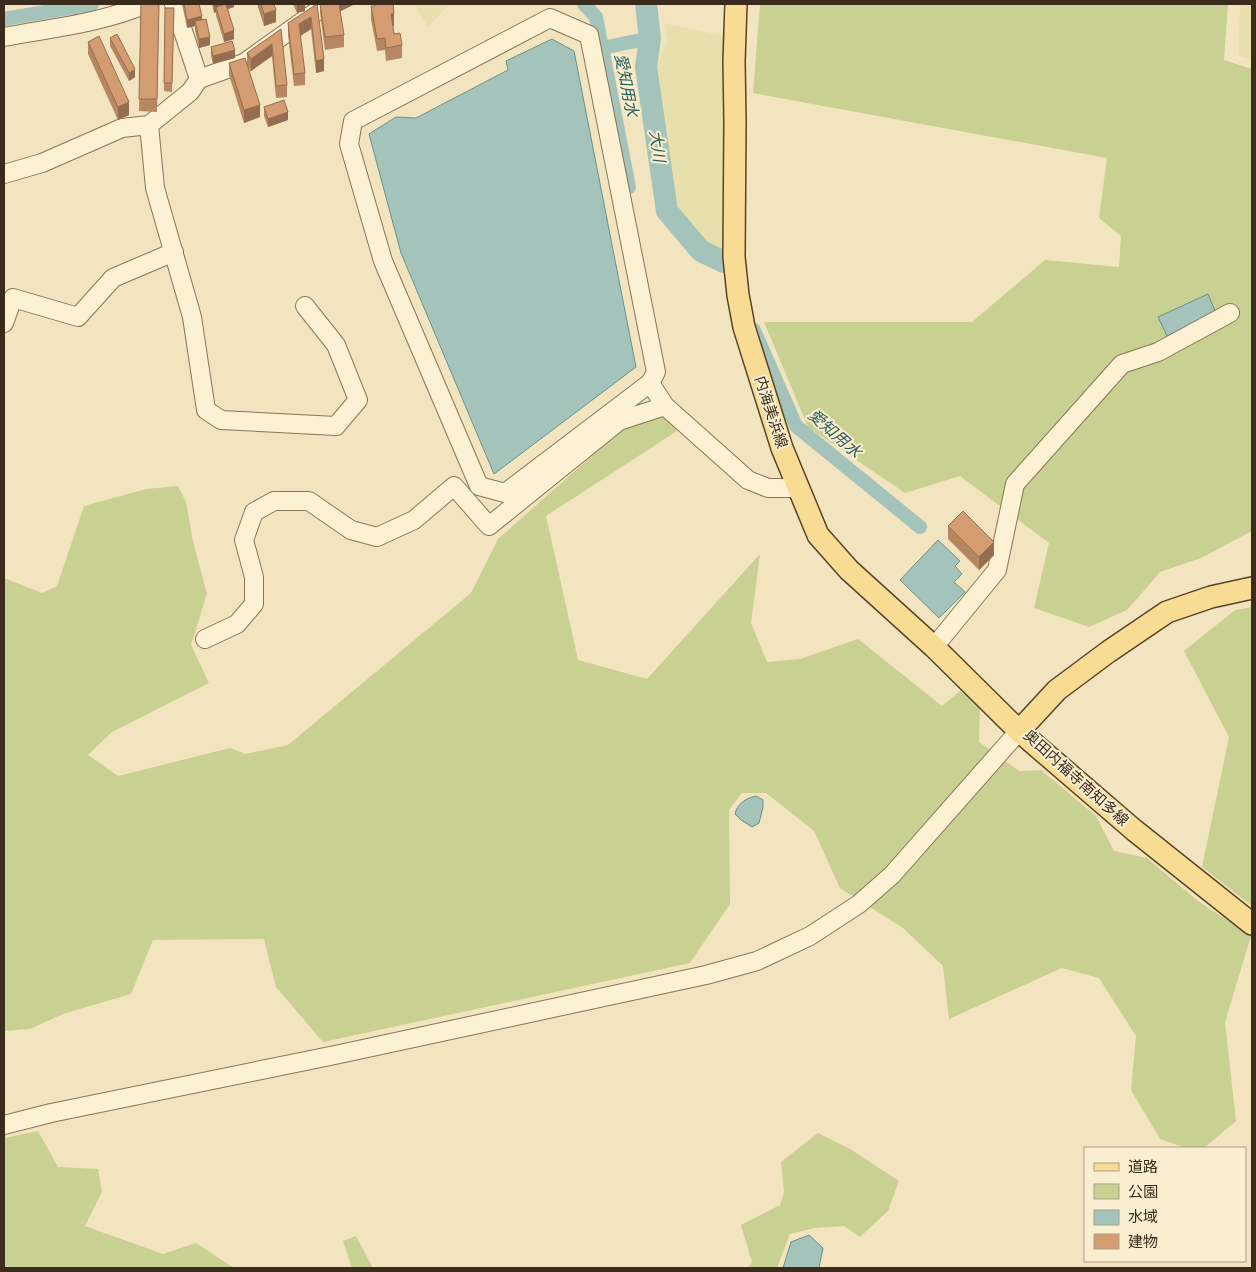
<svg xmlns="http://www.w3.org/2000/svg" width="1256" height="1272" font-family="'PT Serif','Noto Sans JP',serif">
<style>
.farmland{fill:#e8e0ac}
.green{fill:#c8d192}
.water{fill:#a3c3bb;stroke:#699289}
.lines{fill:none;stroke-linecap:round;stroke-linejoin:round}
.canal{stroke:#a3c3bb;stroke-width:14}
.river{stroke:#a3c3bb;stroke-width:22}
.minor-casing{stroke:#8c7456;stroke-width:20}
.major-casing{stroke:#59422a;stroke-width:24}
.minor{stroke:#fcf1d3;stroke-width:18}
.major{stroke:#f9dc93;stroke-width:21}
.wall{fill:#b68761}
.shaded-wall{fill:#946e4f}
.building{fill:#d49d71;stroke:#946e4f}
.labels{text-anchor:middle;stroke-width:4;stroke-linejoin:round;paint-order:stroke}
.street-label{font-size:15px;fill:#3a2b1c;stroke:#f9eecf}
.water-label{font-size:16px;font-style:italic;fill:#295c5a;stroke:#f9eecf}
</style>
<rect width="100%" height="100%" fill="#f2e4bf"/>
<!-- farmland -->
<path class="farmland" d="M414 4H450L428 27Z
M1240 4H1252V60L1238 56Z
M663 23 725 36 723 253 704 244 676 208 655 71 668 40Z"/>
<!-- green -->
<path class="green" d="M760 4H1228L1224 60 1252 69V531L1201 558 1160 572 1127 610 1089 627 1034 608 1049 543 960 476 905 493 808 427 764 322H972L1045 260 1119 267 1121 236 1099 218 1107 158 753 93Z
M662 415 677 431 546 516 578 660 647 679 760 554 751 623 767 662 800 659 858 639 942 706 960 691 980 706 979 742 1019 771 1041 770 1096 816 1114 851 1147 858 1198 901 1251 936 1225 1022 1236 1121 1204 1148H1186L1160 1139 1131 1090 1136 1036 1099 978 1062 968 949 1019 943 966 903 928 840 888 814 831 766 793H742L729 810 730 904 690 963 323 1042 276 987 264 939 153 940 131 994 63 1014 30 1029 4 1031V578L42 593 57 586 84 506 146 489 178 486 186 502 193 541 207 594 191 645 209 683 112 732 88 755 118 776 230 748 246 754 288 745 471 593 498 539 620 431Z
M1252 607V906L1202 867 1229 737 1184 651 1235 610Z
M38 1131 58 1167 98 1169 102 1192 85 1226 163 1254 196 1243 234 1268H4V1138Z
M818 1133 850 1149 899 1181 888 1211 860 1237 844 1226 814 1228 790 1234 777 1268H748L752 1262 741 1225 780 1205 784 1192 781 1162Z
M356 1236 373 1268H352L343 1241Z"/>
<!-- water -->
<path class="water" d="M552 39 574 51 636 367 494 474 401 253 369 134 396 117 416 118 508 70 506 61Z
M1208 294 1216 313 1167 336 1158 317Z
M938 540 960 561 955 566 962 574 954 582 965 592 939 618 900 580Z
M756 796 763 800V807L759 823 752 827 741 820 735 814C737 804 746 798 756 796Z
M809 1235 823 1248 819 1268H783L791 1242Z"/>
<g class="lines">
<!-- canal -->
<path class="canal" d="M584 4 596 17 629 187
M4 19 92 4
M602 48 650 38
M754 330 796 426 920 527"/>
<!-- river -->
<path class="river" d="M646 4 650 38 646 67 667 211 701 251 724 262"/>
<defs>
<path id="minor" d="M174 4 199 79
M4 37C51 28 102 23 146 4
M149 125 155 188 192 317 206 410 221 420 336 426 358 400 336 345 305 306
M4 174 42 163 122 128 149 125 190 92 199 79 244 63 327 4
M4 323 13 298 78 317 113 278 174 252
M650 383 505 493 479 486 383 261 349 144 353 121 550 18 589 35 656 372 650 383 665 406
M205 639 237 624 254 604V577L244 540 254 512 274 501H309L351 530 377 537 414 520 454 486 489 526 619 421 665 406 748 480 768 488H798
M934 647 997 570 1015 484 1122 364 1158 352 1230 313
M4 1125 51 1113 335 1055 706 975 757 961 810 936 859 904 892 875 1019 731"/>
<path id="major" d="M736 4 734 61 735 122 734 257 738 295 744 327 782 448 818 535 849 570 934 647 1019 731 1134 830 1252 924
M1019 731 1057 690 1108 652 1167 612 1211 597 1252 588"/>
</defs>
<!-- minor casing -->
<use href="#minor" class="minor-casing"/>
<!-- major casing -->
<use href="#major" class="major-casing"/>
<!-- minor -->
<use href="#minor" class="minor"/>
<!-- major -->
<use href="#major" class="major"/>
</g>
<!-- wall -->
<path class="wall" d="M141 4H159L157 112 139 111Z
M182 4H199L202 19 210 45 199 48 195 30V26L187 28Z
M212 4H234V7L228 9 234 39 224 42 216 15V12L214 13Z
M257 4H274L276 22 264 26Z
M293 4H310L305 5V11L297 13Z
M317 4 324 71 316 73 311 29 300 36 305 73V85L294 86 288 35V23Z
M320 4H355L340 11 344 35V47L325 50 320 13Z
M374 4H393L394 26H393L394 34 402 45V58L386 61 385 50 377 51 371 19V6H374Z
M165 8H174L172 92 164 91Z
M281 29 287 85V97L276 98 272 56 251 71 248 67 260 117 244 123 229 75V63L247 64V53Z
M110 38 135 77 129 81 110 46Z
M88 42 129 115 118 120 88 54Z
M211 47 235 58 213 64 211 56Z
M264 107 288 120 268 127 264 116Z
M948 526 994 555 979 570 948 539Z"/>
<!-- shaded-wall -->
<path class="shaded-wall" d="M218 4H234V7L218 12 216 7V12L214 13V5Z
M297 4H310L305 5V11L297 13Z
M339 4H355L339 12Z
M276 10V22L264 26V14Z
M394 13V26H391V14Z
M202 16V24L195 21V26L187 28V20Z
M311 17V29L299 37V24Z
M234 30V39L224 42V34Z
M210 37V45L199 48V39Z
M272 44V56L251 71V59Z
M235 50V58L213 64V56Z
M324 59V71L316 73V61Z
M135 69V77L129 81V73Z
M129 102V115L118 120V107Z
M260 105V117L244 123V110Z
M288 112V120L268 127V119Z
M994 542V555L979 570V557Z"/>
<!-- building -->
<path class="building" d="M141 4H159L157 99H139Z
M184 4H199L202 16 187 20Z
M226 4 234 30 224 34 216 7Z
M261 4H274L276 10 264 14Z
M317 4 324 59 316 61 311 17 299 24 305 73 294 74 288 23Z
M320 4H339L344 35 325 37Z
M375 4H393L394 13 391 14 394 34 400 33 402 45 386 48 385 38 377 39 371 6H375Z
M165 8H174L172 83H164Z
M206 19 210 37 199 39 195 21Z
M281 29 287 85 276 86 272 44 251 59 247 53Z
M117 34 135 69 129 73 110 38Z
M99 36 129 102 118 107 88 42Z
M232 41 235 50 213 56 211 47Z
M245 58 260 105 244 110 229 63Z
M284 100 288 112 268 119 264 107Z
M963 511 994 542 979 557 948 526Z"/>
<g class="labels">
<!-- street labels -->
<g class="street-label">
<text transform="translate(771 412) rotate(72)" y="5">内海美浜線</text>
<text transform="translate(1076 778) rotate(42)" y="5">奥田内福寺南知多線</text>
</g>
<!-- water labels -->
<g class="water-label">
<text transform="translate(627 85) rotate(79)" y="6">愛知用水</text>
<text transform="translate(658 146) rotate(82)" y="6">大川</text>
<text transform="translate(835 433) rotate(41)" y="6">愛知用水</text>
</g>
</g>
<!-- border -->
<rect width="1256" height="1272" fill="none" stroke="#3a2b1c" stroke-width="10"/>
<!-- legend -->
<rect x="1084" y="1147" width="162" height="115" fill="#f9eecf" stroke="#ada087"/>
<rect x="1094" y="1163" width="25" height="8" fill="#f9dc93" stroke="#ada087"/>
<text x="1128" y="1172" font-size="15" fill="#3a2b1c">道路</text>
<rect x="1094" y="1184" width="25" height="15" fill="#c8d192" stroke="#ada087"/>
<text x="1128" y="1197" font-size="15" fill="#3a2b1c">公園</text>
<rect x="1094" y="1210" width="25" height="15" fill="#a3c3bb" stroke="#ada087"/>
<text x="1128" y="1222" font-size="15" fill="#3a2b1c">水域</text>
<rect x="1094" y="1234" width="25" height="15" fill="#d49d71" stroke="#ada087"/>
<text x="1128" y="1247" font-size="15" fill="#3a2b1c">建物</text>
</svg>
